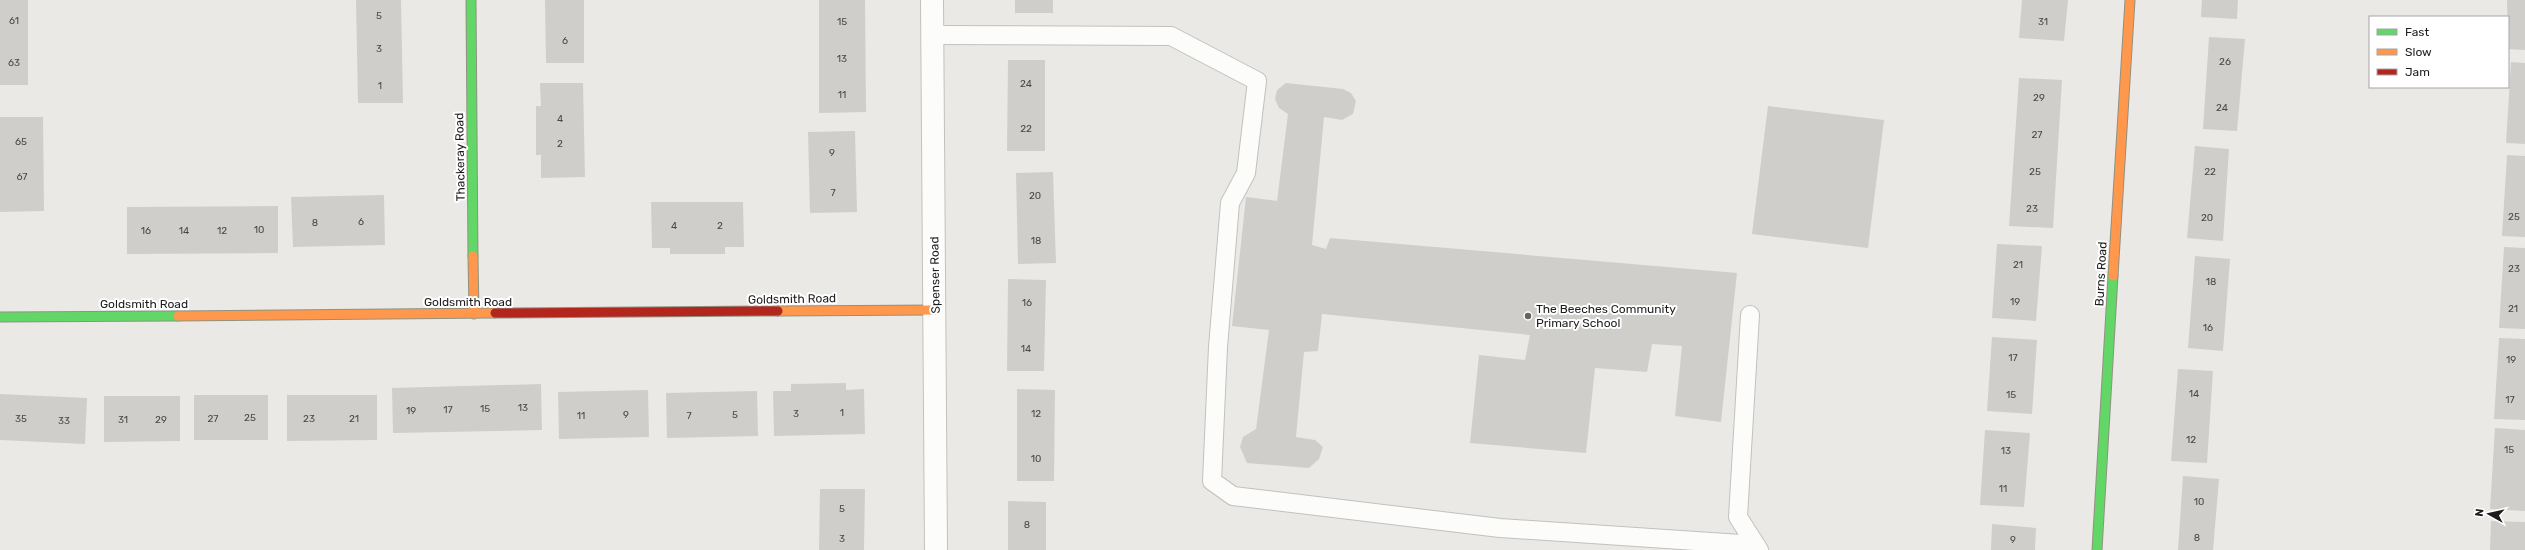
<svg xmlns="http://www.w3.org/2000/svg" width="2525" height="550" font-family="Rubik,sans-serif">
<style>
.building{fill:#d0cecb}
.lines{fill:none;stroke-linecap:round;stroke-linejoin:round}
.lane-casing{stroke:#c2c1c0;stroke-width:20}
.street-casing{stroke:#c2c1c0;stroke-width:24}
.fast-casing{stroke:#909280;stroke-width:11}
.slow-casing{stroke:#909280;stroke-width:11}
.jam-casing{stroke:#909280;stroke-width:11}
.lane{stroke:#fcfcfb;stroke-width:18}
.street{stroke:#fcfcfb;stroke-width:22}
.fast{stroke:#63d668;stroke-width:9}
.slow{stroke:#ff974d;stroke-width:9}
.jam{stroke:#b3261e;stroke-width:9}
.poi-dot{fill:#656463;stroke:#fff;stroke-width:1.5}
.labels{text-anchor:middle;stroke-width:4;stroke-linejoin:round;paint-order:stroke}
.number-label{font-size:10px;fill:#4a4948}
.street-label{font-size:12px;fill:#1d1d1d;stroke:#fff}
.poi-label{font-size:12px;fill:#1d1d1d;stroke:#fff;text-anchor:start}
</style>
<rect width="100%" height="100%" fill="#ebe9e6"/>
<!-- building -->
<path class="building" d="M0 0H28V85H0Z
M356 0H401L403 103H358Z
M545 0H584V63H546Z
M819 0H865L866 112 819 113Z
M1015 0H1053V13H1015Z
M2022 0H2068L2064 41 2019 38Z
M2202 0H2238L2237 19 2201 17Z
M2507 0H2525V50L2508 49Z
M2209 37 2245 39 2237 131 2203 129Z
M1008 60H1045V151H1007Z
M2511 62 2525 63V144L2506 143Z
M2019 78 2062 80 2053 228 2009 226Z
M540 83H583L585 177 541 178V155H536V106H541Z
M1286 83 1343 89 1351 93 1356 101 1353 114 1342 120 1324 117 1312 245 1326 249 1330 238 1737 273 1721 422 1675 416 1682 346 1652 344 1647 372 1595 368 1586 453 1470 443 1479 355 1525 360 1530 335 1322 314 1318 351 1304 352 1296 437 1315 440 1323 447 1319 459 1309 468 1247 463 1240 447 1243 437 1256 429 1269 330 1232 326 1246 197 1277 201 1288 114 1279 108 1275 99 1277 90Z
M1768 106 1884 120 1868 248 1752 234Z
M0 117H43L44 211 0 212Z
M855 131 857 212 810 213 808 132Z
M2195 146 2229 149 2223 241 2187 238Z
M2507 155 2525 156V237L2502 236Z
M1053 172 1056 263 1018 264 1016 173Z
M384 195 385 245 293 247 291 197Z
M651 202H743L744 247H725V254H670V248H652Z
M278 206V253L127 254V207Z
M1997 244 2042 246 2036 321 1992 318Z
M2504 247 2525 248V329L2499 328Z
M2195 256 2230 259 2223 351 2188 348Z
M1008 279 1046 280 1044 371H1007Z
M1992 337 2037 340 2032 414 1987 411Z
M2499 338 2525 339V420L2494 419Z
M2178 369 2213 371 2207 463 2171 461Z
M846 383V390L864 389 865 434 774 436 773 391H791V384Z
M541 384 542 430 393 433 392 388Z
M1017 389 1055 390 1054 481H1017Z
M648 390 649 437 559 439 558 392Z
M757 391 758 436 667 438 666 393Z
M0 394 87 398 85 444 0 440Z
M194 395H268V440H194Z
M287 395H377V440L287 441Z
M104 396H180V441L104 442Z
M2495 428 2525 430V511L2490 509Z
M1985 430 2030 433 2024 507 1980 505Z
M2183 476 2219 479 2213 550H2178Z
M820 489H865L864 550H819Z
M1008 501 1046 502V550H1008Z
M2491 521 2525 522V550H2490Z
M1992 524 2036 528 2035 550H1991Z"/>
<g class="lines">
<defs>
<path id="lane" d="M932 35 1171 36 1257 81 1246 173 1230 203 1218 347 1212 481 1233 496 1500 528 1756 545
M1750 315 1738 517 1759 550"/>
<path id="street" d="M932 0 936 550"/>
<path id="fast" d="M471 0 473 256
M0 317 178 316
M2097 550 2113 276"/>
<path id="slow" d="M473 256 474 314
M2113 276 2130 0
M778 311 935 310
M178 316 495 313"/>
<path id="jam" d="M495 313 778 311"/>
</defs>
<!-- lane casing -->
<use href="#lane" class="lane-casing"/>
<!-- street casing -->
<use href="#street" class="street-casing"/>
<!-- fast casing -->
<use href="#fast" class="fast-casing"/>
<!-- slow casing -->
<use href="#slow" class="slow-casing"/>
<!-- jam casing -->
<use href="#jam" class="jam-casing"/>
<!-- lane -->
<use href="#lane" class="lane"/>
<!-- street -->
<use href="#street" class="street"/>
<!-- fast -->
<use href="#fast" class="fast"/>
<!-- slow -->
<use href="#slow" class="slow"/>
<!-- jam -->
<use href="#jam" class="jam"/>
</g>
<!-- markers -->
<circle class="poi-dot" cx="1528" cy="316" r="4"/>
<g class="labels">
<!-- number labels -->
<g class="number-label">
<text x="379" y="19">5</text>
<text x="14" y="24">61</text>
<text x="842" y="25">15</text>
<text x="2043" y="25">31</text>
<text x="565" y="44">6</text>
<text x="379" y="52">3</text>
<text x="842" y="62">13</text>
<text x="2225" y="65">26</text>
<text x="14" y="66">63</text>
<text x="1026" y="87">24</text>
<text x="380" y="89">1</text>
<text x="842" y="98">11</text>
<text x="2039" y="101">29</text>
<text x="2222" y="111">24</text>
<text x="560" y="122">4</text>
<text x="1026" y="132">22</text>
<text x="2037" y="138">27</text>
<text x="21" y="145">65</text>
<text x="560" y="147">2</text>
<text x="832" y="156">9</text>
<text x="2035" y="175">25</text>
<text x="2210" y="175">22</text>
<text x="22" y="180">67</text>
<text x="833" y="196">7</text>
<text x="1035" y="199">20</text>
<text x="2032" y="212">23</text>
<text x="2514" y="220">25</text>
<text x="2207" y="221">20</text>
<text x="361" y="225">6</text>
<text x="315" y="226">8</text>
<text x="674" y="229">4</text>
<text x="720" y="229">2</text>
<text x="259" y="233">10</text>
<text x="146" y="234">16</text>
<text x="184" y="234">14</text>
<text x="222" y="234">12</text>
<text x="1036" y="244">18</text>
<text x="2018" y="268">21</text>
<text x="2514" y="272">23</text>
<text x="2211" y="285">18</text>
<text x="2015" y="305">19</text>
<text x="1027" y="306">16</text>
<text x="2513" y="312">21</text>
<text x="2208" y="331">16</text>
<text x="1026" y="352">14</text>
<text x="2013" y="361">17</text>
<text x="2511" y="363">19</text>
<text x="2194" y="397">14</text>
<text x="2011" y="398">15</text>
<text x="2510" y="403">17</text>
<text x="523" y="411">13</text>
<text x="485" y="412">15</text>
<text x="448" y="413">17</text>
<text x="411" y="414">19</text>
<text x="842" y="416">1</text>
<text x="796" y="417">3</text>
<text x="1036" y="417">12</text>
<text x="626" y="418">9</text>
<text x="735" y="418">5</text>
<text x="581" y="419">11</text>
<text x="689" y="419">7</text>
<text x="250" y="421">25</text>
<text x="21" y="422">35</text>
<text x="213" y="422">27</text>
<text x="309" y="422">23</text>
<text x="354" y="422">21</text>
<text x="123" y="423">31</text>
<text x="161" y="423">29</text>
<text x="64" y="424">33</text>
<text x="2191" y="443">12</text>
<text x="2509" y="453">15</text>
<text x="2006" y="454">13</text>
<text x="1036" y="462">10</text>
<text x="2003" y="492">11</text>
<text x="2199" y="505">10</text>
<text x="842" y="512">5</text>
<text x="1027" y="528">8</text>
<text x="2197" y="541">8</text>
<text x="842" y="542">3</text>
<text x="2013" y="543">9</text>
</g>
<!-- street labels -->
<g class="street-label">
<text transform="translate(460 157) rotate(-91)" y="4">Thackeray Road</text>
<text transform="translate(2101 274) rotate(-87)" y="4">Burns Road</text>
<text transform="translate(935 275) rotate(-91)" y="4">Spenser Road</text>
<text transform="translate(792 299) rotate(-1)" y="4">Goldsmith Road</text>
<text x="468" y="306">Goldsmith Road</text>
<text x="144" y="308">Goldsmith Road</text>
</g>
<!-- poi labels -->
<g class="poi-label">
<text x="1536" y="313">The Beeches Community<tspan x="1536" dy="14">Primary School</tspan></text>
</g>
</g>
<!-- legend -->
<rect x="2369" y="16" width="140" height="72" fill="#ffffff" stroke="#a5a5a5"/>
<rect x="2377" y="29" width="20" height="6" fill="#63d668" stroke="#a5a5a5"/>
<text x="2405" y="36" font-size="12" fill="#1d1d1d">Fast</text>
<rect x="2377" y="49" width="20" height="6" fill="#ff974d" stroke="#a5a5a5"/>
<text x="2405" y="56" font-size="12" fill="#1d1d1d">Slow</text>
<rect x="2377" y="69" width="20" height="6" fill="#b3261e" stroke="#a5a5a5"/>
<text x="2405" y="76" font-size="12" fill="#1d1d1d">Jam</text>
<!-- north arrow -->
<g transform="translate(2489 514) rotate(278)" stroke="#ffffff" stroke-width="3" paint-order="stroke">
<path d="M0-3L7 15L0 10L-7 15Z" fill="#1d1d1d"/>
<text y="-6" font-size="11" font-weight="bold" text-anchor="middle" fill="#1d1d1d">N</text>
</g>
</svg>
